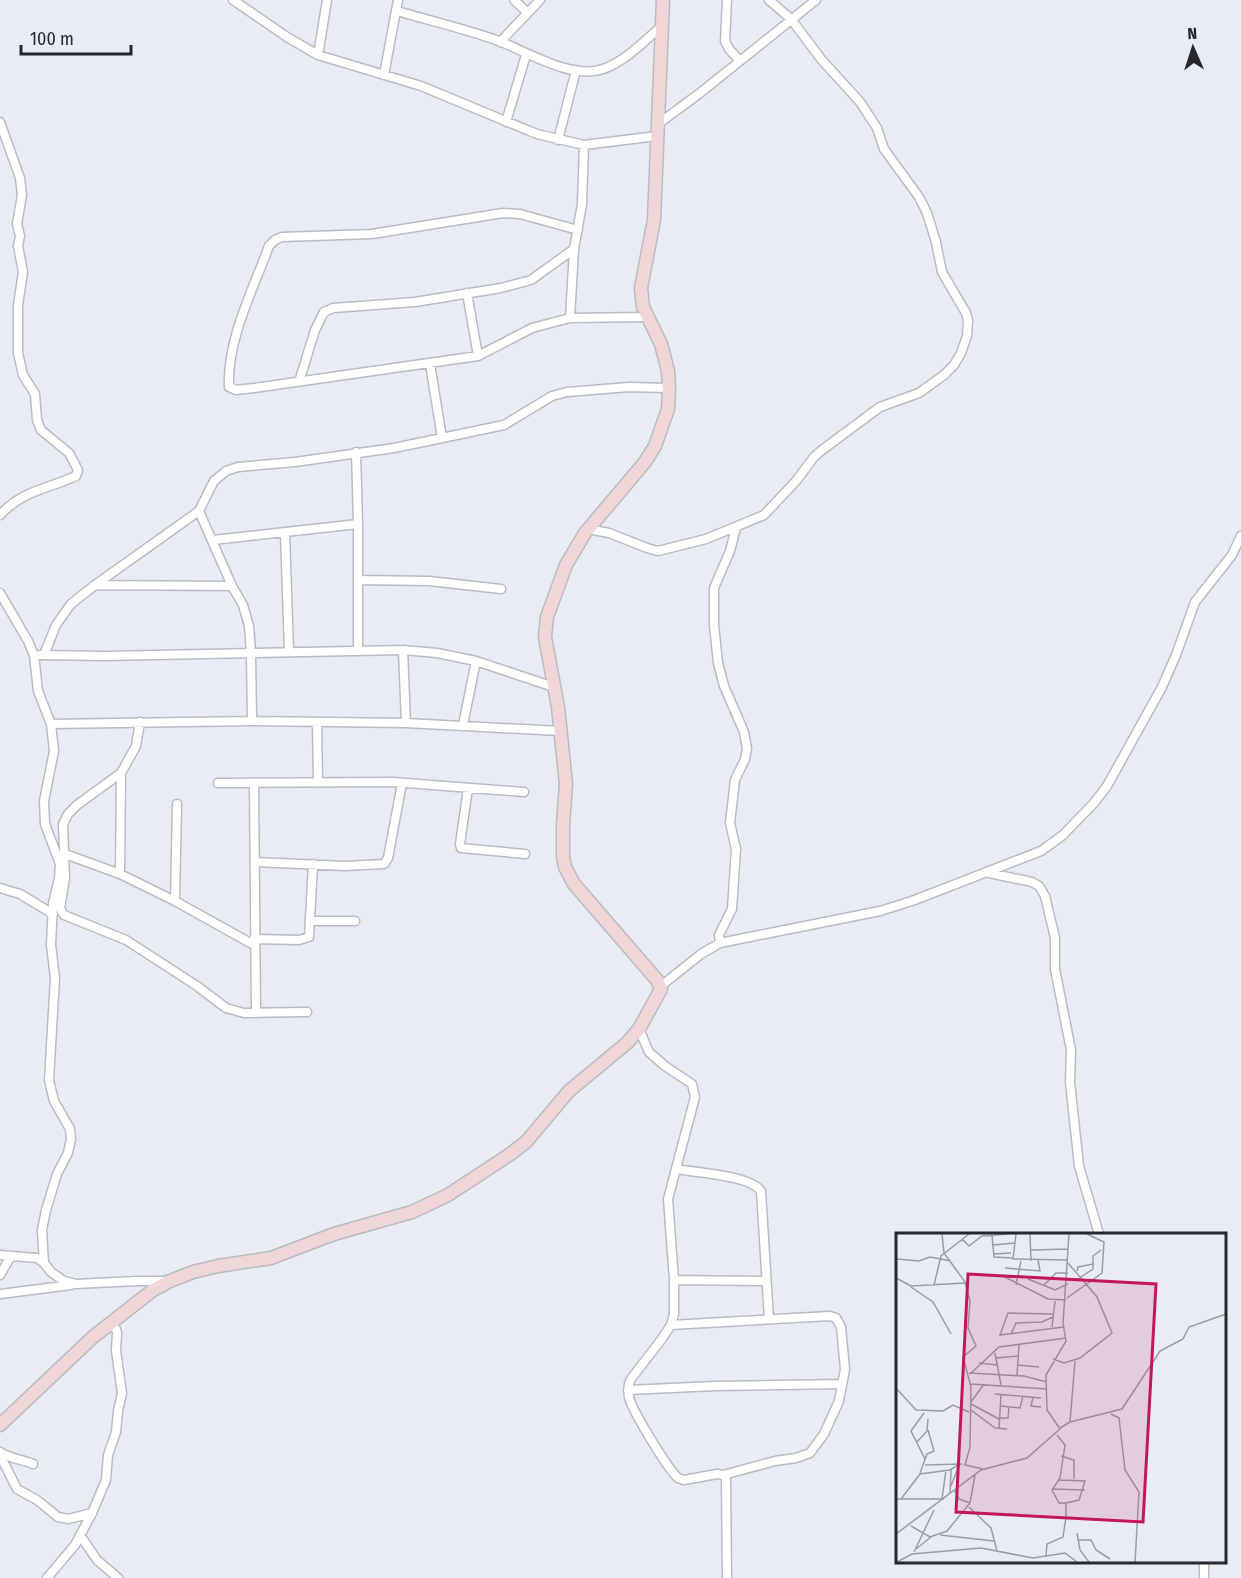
<svg xmlns="http://www.w3.org/2000/svg" width="1241" height="1578" font-family="'Fira Sans Condensed',sans-serif">
<style>
.lines{fill:none;stroke-linecap:round;stroke-linejoin:round}
.street-casing{stroke:#b9bbc5;stroke-width:11}
.secondary-casing{stroke:#b9bbc5;stroke-width:15}
.street{stroke:#fff;stroke-width:8}
.secondary{stroke:#f0d6d6;stroke-width:12}
.inset-road{fill:none;stroke:#9b9da4;stroke-width:1.5}
.view{fill:#c2185b;fill-opacity:0.15;stroke:#c2185b;stroke-width:3}
.inset-edge{fill:none;stroke:#27282b;stroke-width:3}
</style>
<rect width="100%" height="100%" fill="#e9ebf5"/>
<g class="lines">
<defs>
<path id="street" d="M233 0 287 37 318 55 421 86 537 134 584 145 657 136
M514 0 527 12
M727 0 725 41 729 49 739 60
M397 11C431 21 466 29 499 41 527 52 572 80 603 69 626 61 644 41 662 26
M500 42 540 0
M318 55 327 0
M384 75 398 0
M0 122 20 178 22 195 17 224 20 236 18 246 23 272 18 305V353L23 375 35 394 37 420 41 430 69 453 78 470 76 476C48 489 23 490 0 515
M506 122 526 55
M658 124 700 93 816 0
M558 140 576 70
M578 230 520 214 503 213 372 234 282 237 275 240 269 246C253 290 227 339 229 387L236 390 254 388 478 356 532 328 570 318 648 317
M467 293 478 356
M570 318 574 249 582 204 584 145
M430 364 442 438
M299 382 315 330 324 312 333 308 415 302 501 288 531 280 574 249
M356 452 358 524V651
M199 511 232 586 243 605 249 626 251 653 252 721
M588 529 609 533 647 548 658 551 706 539 764 515 796 481 814 457 822 450 880 407 919 393 944 375 954 365 961 353 967 336 968 321 966 313 942 272 936 242 927 213 919 197 884 149 877 128 860 102 821 59 791 19 769 0
M285 533 289 652
M213 540 358 524
M359 580 429 581 501 589
M95 585 232 586
M0 593 28 641 34 655 38 691 51 724 54 751 44 801 45 824 60 864 59 879 53 903 51 945 55 978 49 1080 54 1101 70 1129 71 1139 68 1153 57 1174 46 1210 42 1230 44 1263 51 1272 64 1281 76 1284 136 1281H169
M403 650 406 723
M40 655 105 656 403 650 437 653 476 661 554 687
M44 655 56 625 71 604 95 585 199 511 214 481 226 471 238 467 295 462 394 448 504 425 552 396 567 392 629 387 669 388
M140 722 136 746 121 773 77 805 68 814 63 824 65 878 60 908 64 915 126 940 197 986 226 1008 244 1013 307 1012
M317 722 318 781
M51 724 252 721 406 723 560 731
M463 725 476 661
M218 783 393 782 524 792
M254 783 256 1013
M468 788 460 844 461 848 525 854
M65 854 120 874 175 901 254 945
M255 862 345 866 384 864 388 858 402 783
M989 873 1032 882 1039 886 1045 896 1055 938V969L1071 1050 1070 1082 1079 1166 1099 1234
M120 874 121 773
M0 888 20 894 53 914
M175 901 177 804
M311 921H355
M254 939 299 940 309 937 313 864
M720 943 719 935 732 909 736 849 730 823 735 780 745 759 747 749 744 732 724 686 718 663 714 625V588L730 551 736 528
M661 986 701 954 720 943 880 911 912 901 1041 851 1063 835 1094 803 1107 786 1162 687 1176 655 1195 602 1232 555 1241 536
M639 1029 649 1052 665 1066 692 1084 695 1097 668 1199 674 1280V1314L671 1325 661 1340 631 1379C628 1384 628 1391 629 1397 632 1411 668 1469 678 1478L684 1480 717 1474 723 1475 726 1478 727 1578
M677 1169C697 1173 749 1175 761 1191L769 1319
M0 1255 37 1258 44 1263
M0 1275 11 1256
M674 1280 766 1281
M0 1294 71 1285
M671 1325 830 1316 836 1318 841 1327 845 1369 839 1401 824 1434 810 1453 796 1458 775 1461 723 1475
M628 1390 715 1386 842 1384
M0 1452C10 1459 22 1459 33 1464
M0 1455 17 1489 37 1500 58 1517 68 1519 92 1513
M80 1535 97 1560 118 1578
M47 1578 75 1545 92 1513 106 1480 108 1455 116 1432 118 1411 122 1393 116 1351 117 1333 116 1329 110 1324
M1204 1578V1562"/>
<path id="secondary" d="M0 1425 93 1337 153 1290 170 1281 193 1272 218 1266 271 1258 334 1234 412 1212 448 1195 509 1155 526 1142 569 1091 627 1043 639 1029 661 989 657 980 574 884 565 867 563 856V824L566 784 558 707 545 637 547 617 566 565 585 533 645 462 655 446 668 409 669 388 668 371 661 344 643 307 641 288 654 220 663 0"/>
</defs>
<!-- street casing -->
<use href="#street" class="street-casing"/>
<!-- secondary casing -->
<use href="#secondary" class="secondary-casing"/>
<!-- street -->
<use href="#street" class="street"/>
<!-- secondary -->
<use href="#secondary" class="secondary"/>
</g>
<!-- overview -->
<g transform="translate(896 1233)">
<rect width="330" height="330" fill="#e9ebf5"/>
<path class="inset-road" d="M46 1 48 20 69 49 74 68 72 95 80 113 67 124 75 154 74 214 69 232 87 236M120 1 117 26 171 27M134 1 135 28M96 2 98 24 116 25M66 6 73 13 86 3 113 1M97 12 119 10M135 17 172 16M97 21 115 20M1 26 23 28 34 24 55 28M109 35 144 38 142 27M181 38 182 34 197 31M107 43 152 66 170 67M0 45 15 53 69 50M132 46 159 57 172 51M182 46 197 36V23L205 17M38 52 45 23 73 1M120 52 125 28M148 52 160 40H172M15 54 37 69 55 101M171 65 206 40 208 9 191 1M158 81 112 80 104 102 168 94M156 94 159 68M115 101 120 90 146 89 157 84M99 120 105 152M100 125 122 123M157 126 168 130 184 125 216 100 201 64 172 30M83 130 102 132M122 132 143 134M73 140 128 143 151 149M74 141 103 114 170 105M121 142 123 112M74 151 151 156M0 155 20 177 47 178 57 172 73 179M99 161 145 165M137 164 135 173 145 174M75 169 88 151M75 171 103 186M104 173 124 175 127 163M75 177 99 195 111 196M28 180 15 198 29 226M215 181 223 185 229 237 243 259 239 329M103 185H112L113 174M174 189 179 128M164 195 174 189 226 176 264 118 287 106 293 94 330 81M103 196 105 161M21 209 31 198 32 186M165 223 178 227V246M29 232 66 231M24 240 31 221 38 218 32 197M163 247 189 248 183 267 170 270M55 253 62 235M156 256 189 257M59 258 63 266 74 270M54 261 55 237M0 266H48M5 266 24 241 54 237 64 231M46 266 50 237M73 274 95 295 101 318M15 293 34 304 51 298 74 270 79 242M181 300 184 317 193 329M0 301 85 237 131 225 164 196 151 177 150 142 170 108 167 90 173 1M44 302 98 308M182 307H195L200 317 214 326M20 316 35 304M18 319 38 277M150 323 151 311 167 304 170 284V270H163L156 257 164 245 169 212 161 202M1 329 16 321 85 315 137 325 169 320 181 329"/>
<path class="view" d="M72 41 260 51 247 289 60 279Z"/>
<rect width="330" height="330" class="inset-edge"/>
</g>
<!-- north arrow -->
<g transform="translate(1193 48) rotate(357)" stroke="#e9ebf5" stroke-width="4.5" paint-order="stroke">
<path d="M0-4.5L10 22L0 15L-10 22Z" fill="#27282b"/>
<text y="-9" font-size="16" font-weight="bold" text-anchor="middle" fill="#27282b">N</text>
</g>
<!-- scale -->
<path d="M21 45v9h110v-9" fill="none" stroke="#27282b" stroke-width="3"/>
<text x="30" y="45" font-size="18" fill="#27282b" stroke="#e9ebf5" stroke-width="4.5" paint-order="stroke">100 m</text>
</svg>
